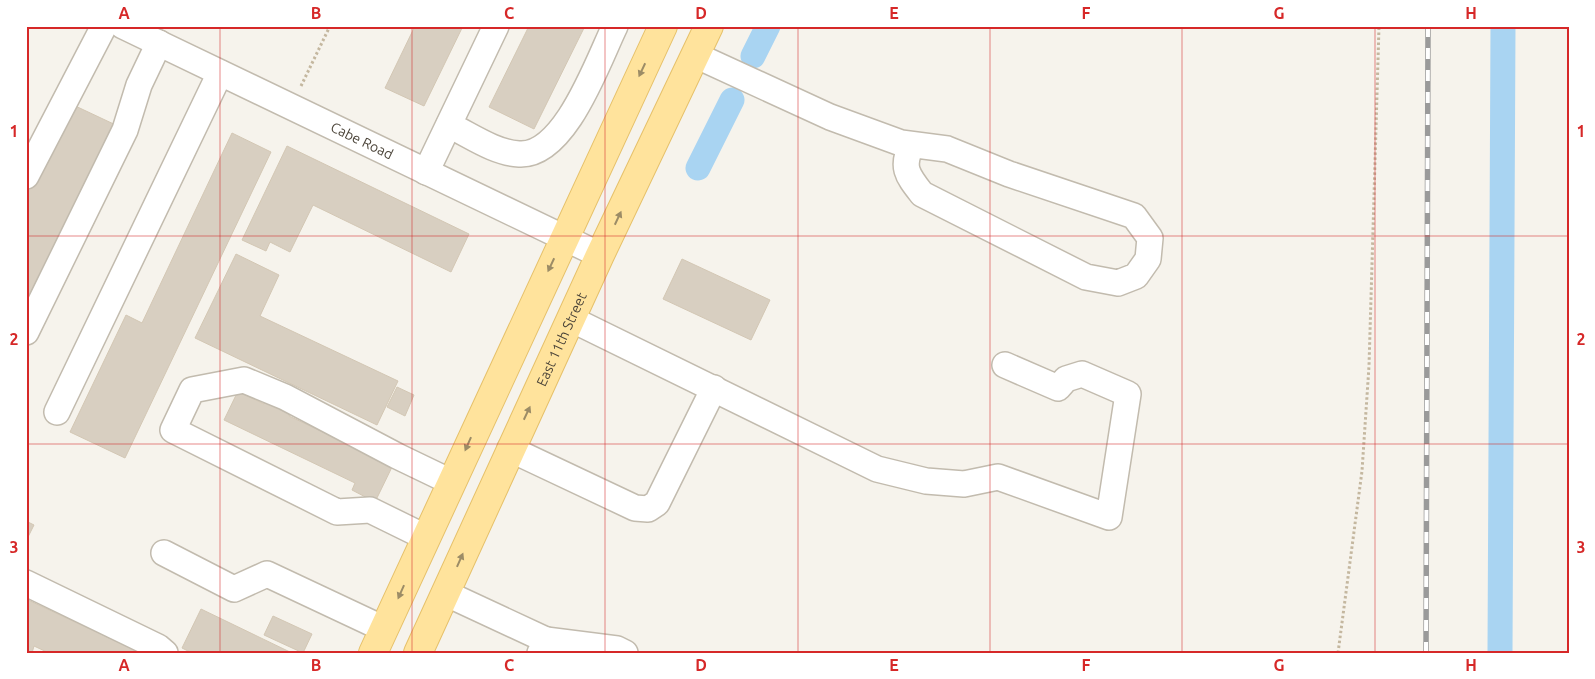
<svg xmlns="http://www.w3.org/2000/svg" width="1595" height="679" font-family="Ubuntu,sans-serif">
<style>
.lines{fill:none;stroke-linecap:round;stroke-linejoin:round}
.canal{stroke:#a9d4f2;stroke-width:25}
.building{fill:#d8cfc1;stroke:#d3c7b4}
.minor-casing{stroke:#c2bbae;stroke-width:28}
.major-casing{stroke:#e6c16a;stroke-width:30}
.path{stroke:#c4b79f;stroke-width:3;stroke-dasharray:2.5 2.5;stroke-linecap:butt}
.minor{stroke:#fff;stroke-width:25}
.major{stroke:#ffe39c;stroke-width:28}
.rail-casing{stroke:#9a9a9a;stroke-width:5.5}
.rail{stroke:#fff;stroke-width:4;stroke-dasharray:11;stroke-linecap:butt}
.oneway{fill:#9c8c66}
.grid{fill:none;stroke:#d62828;stroke-width:1;stroke-opacity:0.55}
.labels{text-anchor:middle;stroke-width:5;stroke-linejoin:round;paint-order:stroke}
.street-label{font-size:14px;fill:#4b4439;stroke:#fff}
.neatline{fill:none;stroke:#d62828;stroke-width:2}
.grid-label{font-size:16px;text-anchor:middle;font-weight:bold;fill:#d62828}
</style>
<rect width="100%" height="100%" fill="#f6f3ec"/>
<g class="lines">
<!-- canal -->
<path class="canal" d="M753 56 768 26
M698 168 732 100
M1500 653 1503 26"/>
</g>
<!-- building -->
<path class="building" d="M415 26H463L424 106 385 88Z
M529 26H585L534 129 489 107Z
M69 103 120 127 26 322V193Z
M232 133 271 152 125 458 70 432 126 315 142 323Z
M287 146 469 234 451 272 313 205 290 252 270 242 266 251 242 240Z
M236 254 279 275 260 316 398 381 377 425 195 338Z
M682 259 770 300 751 340 663 299Z
M397 387 414 395 405 416 387 407Z
M238 391 264 404 269 394 294 406 289 416 393 465 375 502 352 490 355 483 224 420Z
M26 521 34 525 26 541Z
M26 599 141 653H49L34 646 32 653H26Z
M201 609 292 653H192L182 648Z
M273 616 312 634 303 653 264 635Z"/>
<g class="lines">
<defs>
<g id="minor">
<path id="s1" d="M123 26 600 255"/>
<path d="M695 55 830 117 901 143 947 149 1009 174 1134 216 1150 238 1148 259 1136 276 1118 283 1086 277 922 194C908 176 900 167 912 145"/>
<path d="M449 125C470 135 495 153 519 154 565 157 598 61 615 26"/>
<path d="M426 172 496 26"/>
<path d="M26 176 104 26"/>
<path d="M571 319 877 469 926 481 964 484 998 477 1109 517 1128 394 1082 374 1066 379 1058 388 1005 365"/>
<path d="M26 332 125 130 139 85 159 43"/>
<path d="M57 412 220 73"/>
<path d="M510 449 635 508 648 509 657 503 714 388"/>
<path d="M425 537 370 510 337 512 173 430 192 390 244 380 285 397 397 456 451 482"/>
<path d="M164 553 234 589 267 574 384 629"/>
<path d="M26 583 158 647 165 653"/>
<path d="M445 593 546 640 540 653"/>
<path d="M546 640 617 649 625 653"/>
</g>
<g id="major">
<path d="M373 653 663 26"/>
<path id="s2" d="M418 653 600 255 709 26"/>
</g>
</defs>
<!-- minor casing -->
<use href="#minor" class="minor-casing"/>
<!-- major casing -->
<use href="#major" class="major-casing"/>
<!-- path -->
<path class="path" d="M301 86 330 26
M1338 653 1362 471 1369 366 1379 26"/>
<!-- minor -->
<use href="#minor" class="minor"/>
<!-- major -->
<use href="#major" class="major"/>
<defs>
<path id="rail" d="M1426 653 1428 26"/>
</defs>
<!-- rail casing -->
<use href="#rail" class="rail-casing"/>
<!-- rail -->
<use href="#rail" class="rail"/>
</g>
<!-- one-way arrows -->
<defs><path id="oneway-solid" d="M-6-.8H1V-3.2L6.5 0L1 3.2V.8H-6Z" transform="scale(1.25)"/></defs>
<g class="oneway">
<use href="#oneway-solid" transform="translate(642 70) rotate(115)"/>
<use href="#oneway-solid" transform="translate(618 218) rotate(-65)"/>
<use href="#oneway-solid" transform="translate(551 265) rotate(115)"/>
<use href="#oneway-solid" transform="translate(527 413) rotate(-65)"/>
<use href="#oneway-solid" transform="translate(468 444) rotate(114)"/>
<use href="#oneway-solid" transform="translate(460 560) rotate(-66)"/>
<use href="#oneway-solid" transform="translate(401 592) rotate(114)"/>
</g>
<!-- grid -->
<path class="grid" d="M220 26V653M412 26V653M605 26V653M798 26V653M990 26V653M1182 26V653M1375 26V653M26 236H1569M26 444H1569"/>
<g class="labels">
<!-- street labels -->
<g class="street-label">
<text dy="5" stroke="none"><textPath href="#s1" startOffset="265">Cabe Road</textPath></text>
<text dy="5" stroke="none"><textPath href="#s2" startOffset="345">East 11th Street</textPath></text>
</g>
</g>
<!-- border -->
<rect width="1595" height="679" fill="none" stroke="#ffffff" stroke-width="55"/>
<rect x="28" y="28" width="1540" height="624" class="neatline"/>
<g class="grid-label">
<text x="124" y="19">A</text>
<text x="316" y="19">B</text>
<text x="509" y="19">C</text>
<text x="701" y="19">D</text>
<text x="894" y="19">E</text>
<text x="1086" y="19">F</text>
<text x="1279" y="19">G</text>
<text x="1471" y="19">H</text>
<text x="14" y="137">1</text>
<text x="1581" y="137">1</text>
<text x="14" y="345">2</text>
<text x="1581" y="345">2</text>
<text x="14" y="553">3</text>
<text x="1581" y="553">3</text>
<text x="124" y="671">A</text>
<text x="316" y="671">B</text>
<text x="509" y="671">C</text>
<text x="701" y="671">D</text>
<text x="894" y="671">E</text>
<text x="1086" y="671">F</text>
<text x="1279" y="671">G</text>
<text x="1471" y="671">H</text>
</g>
</svg>
